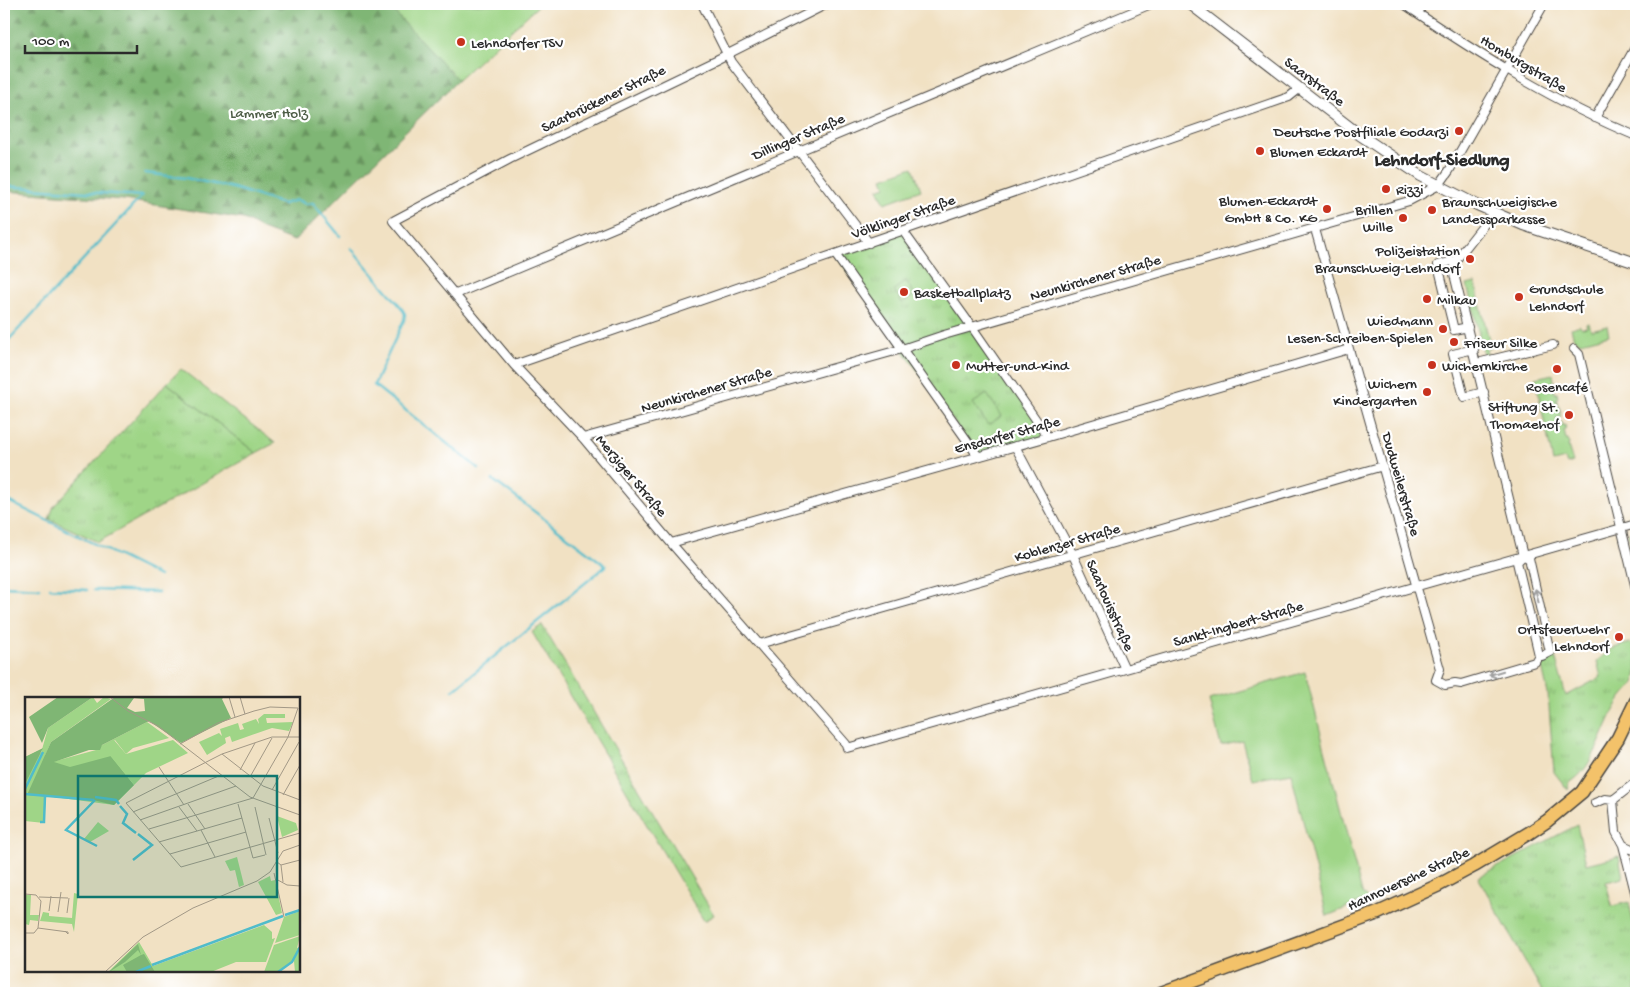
<svg xmlns="http://www.w3.org/2000/svg" width="1640" height="997" font-family="'Gochi Hand',sans-serif">
<style>
.grass{fill:url(#grass-tufts);stroke:#658059}
.forest{fill:url(#forest-firs);stroke:#557050}
.cemetery{fill:url(#cemetery-stones);stroke:#658059}
.garden{fill:#9fd587;stroke:#658059}
.lines{fill:none;stroke-linecap:round;stroke-linejoin:round}
.stream{stroke:#50bcca;stroke-width:2.5}
.minor-casing{stroke:#494642;stroke-width:10}
.tertiary-casing{stroke:#494642;stroke-width:12}
.primary-casing{stroke:#494642;stroke-width:15}
.minor{stroke:#fff;stroke-width:8}
.tertiary{stroke:#fff;stroke-width:10}
.primary{stroke:#f3c26a;stroke-width:12}
.oneway{stroke:#a0a0a0}
.poi-dot{fill:#c8321e;stroke:#fff;stroke-width:2}
.labels{text-anchor:middle;stroke-width:4.5;stroke-linejoin:round;paint-order:stroke}
.poi-label{font-size:15px;fill:#2b2b2b;stroke:#fff;text-anchor:start}
.street-label{font-size:15px;fill:#2b2b2b;stroke:#fff}
.park-label{font-size:15px;fill:#4e5e47;stroke:#fff}
.quarter-label{font-size:18px;font-weight:bold;fill:#2b2b2b;stroke:#fff}
.inset-river{fill:none;stroke:#50bcca;stroke-width:2.5}
.inset-road{fill:none;stroke:#a29886;stroke-width:1}
.view{fill:#0f766e;fill-opacity:0.15;stroke:#0f766e;stroke-width:2.5}
.inset-edge{fill:none;stroke:#2b2b2b;stroke-width:2.5}
</style>
<defs>
<pattern id="grass-tufts" width="24" height="20" patternUnits="userSpaceOnUse" patternTransform="scale(1.25)"><rect width="24" height="20" fill="#9fd587"/><path d="M3 7l-1-3M5 7V3M7 7l1-3M15 17l-1-3M17 17v-4M19 17l1-3" fill="none" stroke="#89b775"/></pattern>
<pattern id="forest-firs" width="22" height="20" patternUnits="userSpaceOnUse" patternTransform="scale(1.25)"><rect width="22" height="20" fill="#7fb674"/><path d="M5 1l3.5 6h-7zM16 11l3.5 6h-7z" fill="#68945f"/></pattern>
<pattern id="cemetery-stones" width="16" height="16" patternUnits="userSpaceOnUse" patternTransform="scale(1.25)"><rect width="16" height="16" fill="#9fd587"/><path d="M2 7V4a2 2 0 0 1 4 0v3zM10 15v-3a2 2 0 0 1 4 0v3z" fill="#89b775"/></pattern>
</defs>
<rect width="100%" height="100%" fill="#fff"/>
<filter id="ink" filterUnits="userSpaceOnUse"><feTurbulence type="fractalNoise" baseFrequency=".02" numOctaves="2"/><feDisplacementMap in="SourceGraphic" scale="10" xChannelSelector="R" yChannelSelector="G"/><feConvolveMatrix kernelMatrix="1 2 1 2 8 2 1 2 1" color-interpolation-filters="sRGB"/></filter>
<filter id="wash" filterUnits="userSpaceOnUse"><feTurbulence type="fractalNoise" baseFrequency=".0096" numOctaves="4" result="noise"/><feDisplacementMap in="SourceGraphic" scale="20" xChannelSelector="R" yChannelSelector="G"/><feGaussianBlur stdDeviation="1.12" result="paint"/><feColorMatrix in="noise" values="0 0 0 0 0 0 0 0 0 0 0 0 0 0 0 0 0 1.4 0 .05"/><feComposite in="paint" operator="in"/></filter>
<g filter="url(#wash)">
<rect width="100%" height="100%" fill="#f1e1c3"/>
<!-- grass -->
<path class="grass" d="M903 231 1048 437 978 456 835 254Z
M1475 283 1491 348 1486 349 1488 359H1485L1467 285Z
M167 383 256 453 98 542 49 519 54 506Z
M542 625 714 915 704 921 532 632Z
M1630 643 1636 646C1636 655 1638 668 1636 677 1634 686 1626 692 1621 699 1604 722 1596 768 1569 783L1568 790 1554 772 1548 694 1541 662 1555 657 1566 696 1601 677 1597 661 1611 649Z
M1577 825 1586 864 1619 856 1623 878 1606 882 1612 906 1629 902 1636 936V993H1543L1478 877Z"/>
<!-- forest -->
<path class="forest" d="M4 4H389L398 16 458 80 294 241 262 229 244 219 124 200 4 191Z"/>
<!-- cemetery -->
<path class="cemetery" d="M1636 531V566L1628 533Z"/>
<!-- garden -->
<path class="garden" d="M389 4H540L458 80 398 16Z
M913 167 921 190 885 203 878 189 886 186 883 178Z
M906 281 915 295 902 303 894 290Z
M1589 323 1591 330 1607 326 1609 335 1581 342 1574 339 1571 328 1580 325 1582 328 1587 327 1586 324Z
M181 369 275 443 256 453 167 383Z
M1553 374 1554 382 1552 383 1555 393H1557L1558 398 1556 399 1561 412 1560 413 1561 417 1556 418 1558 423 1562 422 1563 426 1565 425 1566 429 1564 430 1566 440H1568L1569 445 1568 446 1573 462 1567 464 1565 459 1553 462 1535 378Z
M987 394 1002 416 988 425 973 403Z
M1305 672 1362 893 1368 899 1327 916 1291 773 1253 780 1242 741 1221 746 1209 700Z"/>
<g class="lines">
<!-- stream -->
<path class="stream" d="M145 173 186 178 233 188 283 204 297 200 306 204 313 203 340 236
M4 186 142 196
M351 248 401 307 405 314 404 320 374 385 479 469
M4 345 142 196
M4 499 159 576
M4 586 40 588
M50 588 87 590
M94 590 158 592
M453 690 606 566 493 480"/>
</g>
</g>
<g filter="url(#ink)">
<g class="lines">
<defs>
<path id="minor" d="M702 4 731 62 869 243
M827 4 718 59 510 159 393 221 514 365 583 438 671 543 846 744 847 748 1636 524
M1404 4C1478 54 1554 102 1636 136
M1418 13 1423 4
M1595 118 1636 46
M1493 213 1456 260 1454 274 1523 556 1529 558 1550 652 1542 656 1539 655 1517 562 1523 556
M1315 229 1440 669 1436 680 1445 685 1455 683 1461 684 1535 662 1539 655
M903 231 972 327 1048 437
M835 254 978 456
M1456 260 1438 265 1454 330 1468 327
M456 294 1151 4
M1474 349 1453 354 1464 397 1484 392
M1574 349 1579 354 1636 589
M1477 363 1553 345
M514 365 1289 97 1299 89
M583 438 902 349 944 335 1409 201 1439 185 1449 171 1544 4
M1015 446 1073 555 1125 669
M671 543 1048 437 1349 349
M759 644 1383 466
M1613 800 1616 832 1623 845 1636 896
M1595 803 1605 799 1613 800 1636 782
M1623 845 1636 851"/>
<path id="tertiary" d="M1190 4 1360 135 1421 176 1477 205 1523 225 1636 263"/>
<path id="primary" d="M1161 993 1378 913 1439 885 1474 866 1529 833 1547 821 1582 792 1618 738 1636 701"/>
</defs>
<!-- minor casing -->
<use href="#minor" class="minor-casing"/>
<!-- tertiary casing -->
<use href="#tertiary" class="tertiary-casing"/>
<!-- primary casing -->
<use href="#primary" class="primary-casing"/>
<!-- minor -->
<use href="#minor" class="minor"/>
<!-- tertiary -->
<use href="#tertiary" class="tertiary"/>
<!-- primary -->
<use href="#primary" class="primary"/>
</g>
<!-- one-way arrows -->
<defs><path id="oneway-shaft" d="M-6 0H5M1.5-3L5.5 0L1.5 3" fill="none" stroke-width="1.6" stroke-linecap="round" stroke-linejoin="round" transform="scale(1.25)"/></defs>
<g class="oneway">
<use href="#oneway-shaft" transform="translate(1537 596) rotate(-103)"/>
<use href="#oneway-shaft" transform="translate(1496 673) rotate(163)"/>
</g>
</g>
<!-- markers -->
<g class="poi-dot">
<circle cx="461" cy="42" r="5"/>
<circle cx="1459" cy="131" r="5"/>
<circle cx="1260" cy="151" r="5"/>
<circle cx="1386" cy="189" r="5"/>
<circle cx="1327" cy="209" r="5"/>
<circle cx="1432" cy="210" r="5"/>
<circle cx="1403" cy="218" r="5"/>
<circle cx="1470" cy="259" r="5"/>
<circle cx="904" cy="292" r="5"/>
<circle cx="1519" cy="297" r="5"/>
<circle cx="1427" cy="299" r="5"/>
<circle cx="1443" cy="329" r="5"/>
<circle cx="1454" cy="342" r="5"/>
<circle cx="956" cy="365" r="5"/>
<circle cx="1432" cy="365" r="5"/>
<circle cx="1557" cy="369" r="5"/>
<circle cx="1427" cy="392" r="5"/>
<circle cx="1569" cy="415" r="5"/>
<circle cx="1619" cy="637" r="5"/>
</g>
<g class="labels">
<!-- poi labels -->
<g class="poi-label">
<text x="471" y="47">Lehndorfer TSV</text>
<text x="1449" y="136" text-anchor="end">Deutsche Postfiliale Godarzi</text>
<text x="1270" y="156">Blumen Eckardt</text>
<text x="1396" y="194">Rizzi</text>
<text x="1317" y="205" text-anchor="end">Blumen-Eckardt<tspan x="1317" dy="17">GmbH &amp; Co. KG</tspan></text>
<text x="1442" y="206">Braunschweigische<tspan x="1442" dy="17">Landessparkasse</tspan></text>
<text x="1393" y="214" text-anchor="end">Brillen<tspan x="1393" dy="17">Wille</tspan></text>
<text x="1460" y="255" text-anchor="end">Polizeistation<tspan x="1460" dy="17">Braunschweig-Lehndorf</tspan></text>
<text x="1529" y="293">Grundschule<tspan x="1529" dy="17">Lehndorf</tspan></text>
<text x="914" y="297">Basketballplatz</text>
<text x="1437" y="304">Milkau</text>
<text x="1433" y="325" text-anchor="end">Wiedmann<tspan x="1433" dy="17">Lesen-Schreiben-Spielen</tspan></text>
<text x="1464" y="347">Friseur Silke</text>
<text x="966" y="370">Mutter-und-Kind</text>
<text x="1442" y="370">Wichernkirche</text>
<text x="1417" y="388" text-anchor="end">Wichern<tspan x="1417" dy="17">Kindergarten</tspan></text>
<text x="1557" y="391" text-anchor="middle">Rosencafé</text>
<text x="1559" y="411" text-anchor="end">Stiftung St.<tspan x="1559" dy="17">Thomaehof</tspan></text>
<text x="1609" y="633" text-anchor="end">Ortsfeuerwehr<tspan x="1609" dy="17">Lehndorf</tspan></text>
</g>
<!-- street labels -->
<g class="street-label">
<text transform="translate(1524 63) rotate(31)" y="5">Homburgstraße</text>
<text transform="translate(1315 81) rotate(37)" y="5">Saarstraße</text>
<text transform="translate(603 98) rotate(-26)" y="5">Saarbrückener Straße</text>
<text transform="translate(798 136) rotate(-23)" y="5">Dillinger Straße</text>
<text transform="translate(903 216) rotate(-19)" y="5">Völklinger Straße</text>
<text transform="translate(1095 277) rotate(-16)" y="5">Neunkirchener Straße</text>
<text transform="translate(706 389) rotate(-16)" y="5">Neunkirchener Straße</text>
<text transform="translate(1007 434) rotate(-15)" y="5">Ensdorfer Straße</text>
<text transform="translate(632 475) rotate(50)" y="5">Merziger Straße</text>
<text transform="translate(1402 484) rotate(74)" y="5">Dudweilerstraße</text>
<text transform="translate(1067 542) rotate(-16)" y="5">Koblenzer Straße</text>
<text transform="translate(1111 605) rotate(66)" y="5">Saarlouisstraße</text>
<text transform="translate(1238 623) rotate(-16)" y="5">Sankt-Ingbert-Straße</text>
<text transform="translate(1408 878) rotate(-25)" y="5">Hannoversche Straße</text>
</g>
<!-- park labels -->
<g class="park-label">
<text x="269" y="117">Lammer Holz</text>
</g>
<!-- quarter labels -->
<g class="quarter-label">
<text x="1442" y="165">Lehndorf-Siedlung</text>
</g>
</g>
<!-- overview -->
<g transform="translate(25 697)">
<rect width="275" height="275" fill="#f1e1c3"/>
<path d="M68 0 72 6 79 0 86 2 26 45 20 59 27 65 71 53 77 48 122 25 144 41 108 51 101 57 90 43 79 50 109 88 89 108 21 99 19 126 0 124V60L13 54 16 56 23 31ZM73 125 84 134 65 145 59 142ZM245 179 246 184 250 183 257 216 251 218 233 185ZM49 196 53 197 49 235 47 227 15 224 18 215 24 216V219L47 221ZM1 198H6L5 218H14L13 224 5 223 4 228 0 227ZM275 214V238L250 246 259 220ZM239 228 247 235V242L250 241 241 265H211L186 275H83L114 245 128 269Z" fill="#9fd587"/>
<path d="M33 0H68L23 31 17 46 4 20ZM90 0H199L197 2 206 21 156 46 124 24 77 48 75 53H64L29 65 45 70 86 59 109 88 89 108 68 103 2 98 26 45ZM109 1 119 2 120 14 110 15 102 11ZM18 51 0 87V60ZM113 247 116 258 119 257 130 275H102L98 268 116 258 113 253 100 265 84 275Z" fill="#7fb674" fill-rule="evenodd"/>
<path d="M239 17H260V21H241L242 26 268 25 264 34 247 31 207 45 205 39 200 41 201 46 182 58 174 45 194 36 197 39 195 32 213 26 215 33 219 32 217 27 231 22 234 27 233 22ZM89 43 101 57 148 43 163 56 121 76 109 88 78 50ZM252 119 271 126 273 133 257 140ZM212 160 219 188 214 190 210 173 205 174 200 164ZM275 239 272 251 275 250V275H270L269 264 252 275H239L249 248Z" fill="#9fd587"/>
<path class="inset-river" d="M0 92 18 55M0 97 69 103M70 100 91 103 94 107M70 103 41 133 72 149M95 109 102 117 98 126 111 136M15 125H19L20 99M108 163 127 148 113 137M260 218 275 213M127 268 258 219M111 275 126 269M253 275 267 265 275 250"/>
<path class="inset-road" d="M85 0 103 14 133 29 225 100 275 118M204 0 210 20M215 0 220 17M275 40H247L197 57 101 106 156 170 275 136M155 47 193 26 229 14 245 10 273 11M197 57 238 89 275 103M134 70 159 108M215 73 230 46M225 80 247 41M247 93 274 45M258 98 275 68M163 107 180 132M213 107 228 161 240 158M154 110 172 134M230 110 241 158M108 115 196 78M244 121 253 156M115 123 211 89M124 132 228 101 263 40 273 11M176 133 190 160M134 145 217 121M145 157 221 135M252 165 256 168 258 185M256 168 275 163M249 176 259 220M251 182 262 188 275 189M0 197 11 198 16 204 13 231 9 236H0M14 200 43 201M24 214 26 199M33 215 36 195M42 216 44 201M13 231 43 235V237L40 234M80 275 118 240 168 211 232 184 245 175 258 154 275 148"/>
<path class="view" d="M53 79H252V200H53Z"/>
<rect width="275" height="275" class="inset-edge"/>
</g>
<!-- margin -->
<rect width="1640" height="997" fill="none" stroke="#fff" stroke-width="20"/>
<!-- scale -->
<path d="M25 45v8h112v-8" fill="none" stroke="#2b2b2b" stroke-width="2.5"/>
<text x="32" y="45" font-size="15" fill="#2b2b2b" stroke="#ffffff" stroke-width="4" paint-order="stroke">100 m</text>
</svg>
